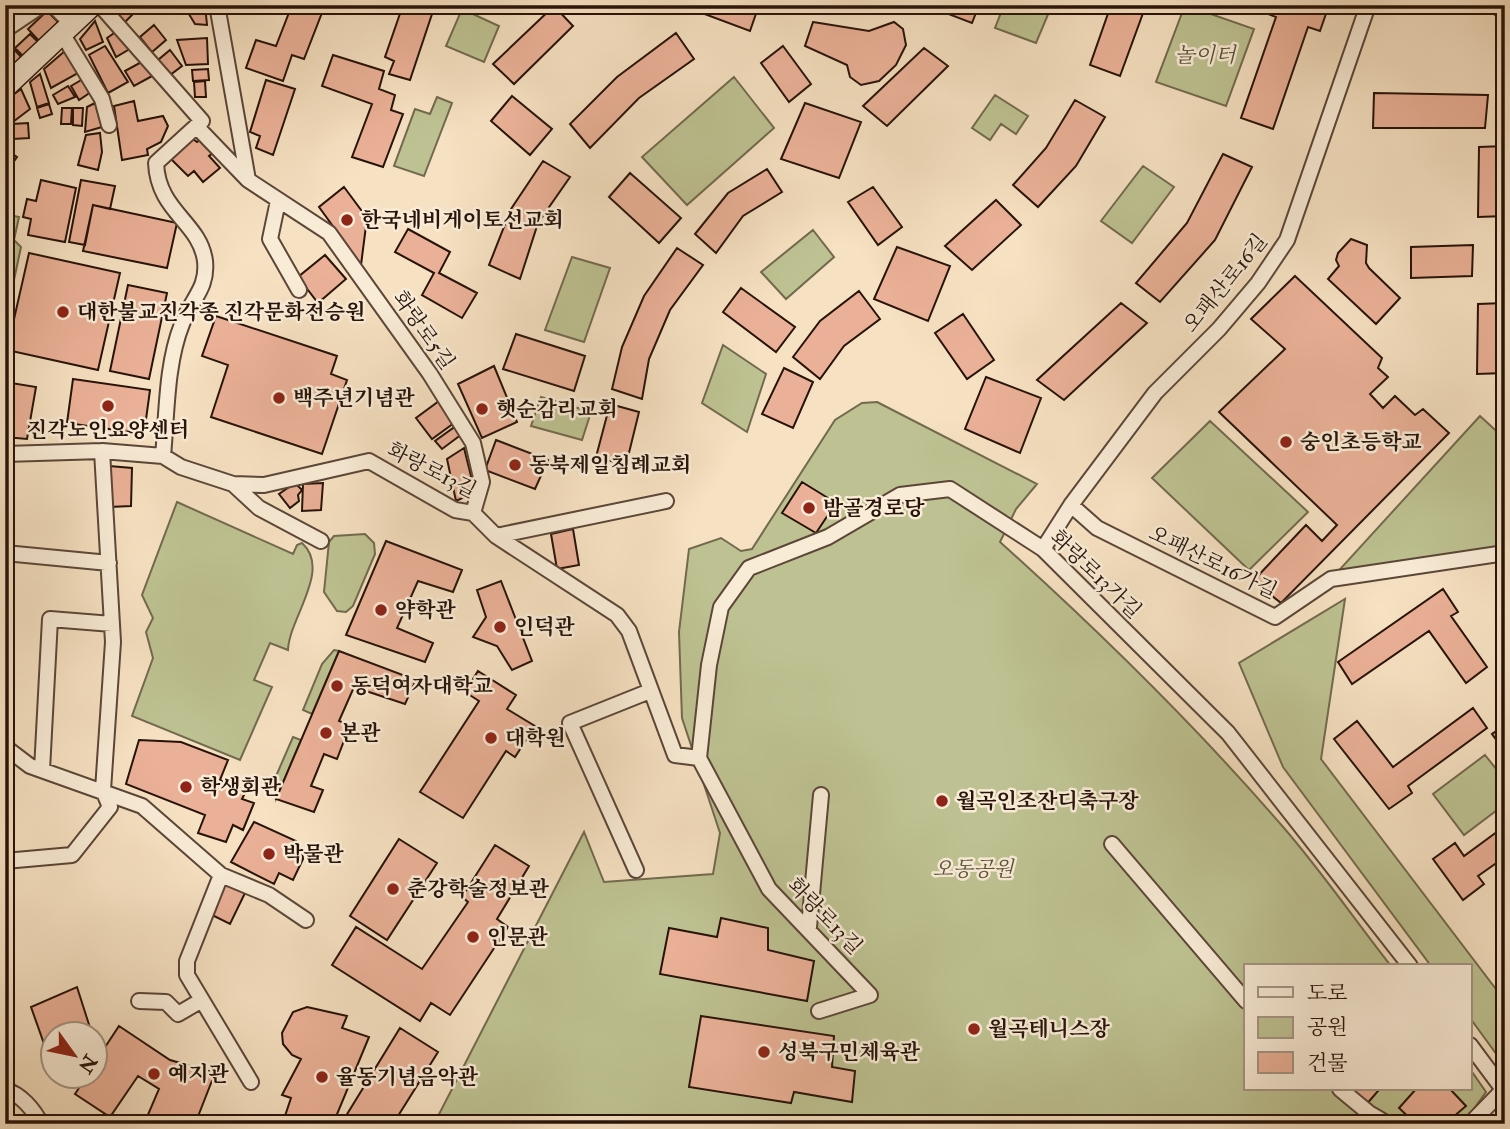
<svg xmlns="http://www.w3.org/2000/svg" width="1510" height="1129" font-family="'IM FELL Double Pica','Noto Serif KR',serif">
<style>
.green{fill:#bec292;stroke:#726a4e;stroke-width:2}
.building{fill:#ebb198;stroke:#27130a;stroke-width:2}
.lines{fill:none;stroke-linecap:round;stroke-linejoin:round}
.street-casing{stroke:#5b4638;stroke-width:18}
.secondary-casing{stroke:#27130a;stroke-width:24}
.street{stroke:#f9ecd7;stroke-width:14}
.secondary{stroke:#f9ecd7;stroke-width:21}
.poi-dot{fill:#8f2418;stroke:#f9ecd7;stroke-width:2.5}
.labels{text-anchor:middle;stroke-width:5;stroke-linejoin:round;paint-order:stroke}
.park-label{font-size:21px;font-style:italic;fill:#5c503a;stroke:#f9ecd7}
.poi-label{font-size:21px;font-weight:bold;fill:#27130a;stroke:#f9ecd7;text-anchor:start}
.street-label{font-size:21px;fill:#27130a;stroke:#f9ecd7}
</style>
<rect width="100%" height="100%" fill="#f6e1c2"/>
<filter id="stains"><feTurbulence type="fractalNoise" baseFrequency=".00286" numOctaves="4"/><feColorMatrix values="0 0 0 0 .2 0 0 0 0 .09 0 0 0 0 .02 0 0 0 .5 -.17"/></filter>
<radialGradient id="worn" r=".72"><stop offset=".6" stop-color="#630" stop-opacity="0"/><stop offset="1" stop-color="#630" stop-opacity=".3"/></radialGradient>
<!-- green -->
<path class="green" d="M1004 5H1052L1036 43 995 28Z
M1185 5 1254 29 1226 106 1156 82Z
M462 9 499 26 484 62 446 46Z
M734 77 774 128 687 205 642 157Z
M995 95 1028 116 1016 134 1001 124 990 140 972 128Z
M437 97 452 103 424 176 394 166 415 109 430 114Z
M1143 166 1174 187 1132 243 1101 221Z
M5 214 19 217 14 240 21 247 14 280 5 278Z
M813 230 834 257 786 299 761 272Z
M572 257 610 268 584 342 545 330Z
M723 345 766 374 747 432 702 403Z
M541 397 591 412 582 440 531 426Z
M877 402 1037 484 1016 509 1000 542C1100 632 1196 726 1284 828 1322 872 1355 920 1391 966H1246V1089H1470V1069L1486 1092 1463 1124H434L584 832 604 882 713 874 720 833 682 718 679 632 689 549 721 538 741 551 752 549 835 420 862 403Z
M1480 416 1505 439V553L1331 579Z
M1210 421 1308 512 1249 570 1152 478Z
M177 502 293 554 297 545 302 543C332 570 289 618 288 650L270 643 254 680 272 687 240 760 132 716 153 658 146 632 153 618 142 595Z
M365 534 374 543 375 554 353 606 346 612 337 611 324 592 329 542 334 536Z
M1345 599 1321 759 1505 1001V1066L1470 1018V966H1431L1283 767 1239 663Z
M334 650 339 651 312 714 303 710 322 664Z
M293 737 301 740 276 799 273 783Z
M1485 755 1505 780V804L1464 835 1433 794Z"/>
<!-- building -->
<path class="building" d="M107 5H136L139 8 125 22Z
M180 5H205L207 25 195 24 184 6 182 8Z
M292 5H325L304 59 292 55 283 81 246 68 256 40 276 46Z
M403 5H435L410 80 389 74 394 61 385 57Z
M693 5H759L750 31 691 9Z
M945 5H979L972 23 943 12Z
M1111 5H1146L1120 76 1090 65Z
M1244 5H1329L1320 31 1308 27 1273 129 1241 118 1276 17Z
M554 6 573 26 514 84 493 64Z
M47 11 60 24 40 42 28 29Z
M95 21 103 42 86 50 80 39Z
M813 22 869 31 894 22 903 29 906 45 896 65 879 81 861 85 850 77 847 65 805 46Z
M154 25 166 40 152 52 140 37Z
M120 29 133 47 116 57 107 38Z
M676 33 694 59 639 98 590 148 570 124 617 77Z
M30 34 39 43 24 57 15 48Z
M207 38 208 64 186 65 177 40Z
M105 46 128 82 108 93 89 55Z
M783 46 811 84 789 102 761 63Z
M12 47 22 58 5 74V54Z
M924 48 948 66 887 126 863 106Z
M66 50 80 72 51 88 44 69Z
M170 50 182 66 170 75 158 60Z
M333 55 384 71 379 89 395 95 391 110 403 114 383 167 352 157 372 104 322 86Z
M145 60 154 75 134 86 125 71Z
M208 69 209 80 193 81 192 70Z
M40 74 49 103 37 107 30 82Z
M83 79 91 92 79 100 71 86Z
M266 80 295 89 273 155 256 148 260 136 250 132Z
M205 81 206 97H195L194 82Z
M68 86 75 97 58 104 53 95Z
M21 89 30 109 5 128V101Z
M1374 93 1488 95 1485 128H1373Z
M512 96 552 129 530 155 491 121Z
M1075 100 1105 117 1076 166 1038 207 1013 185 1046 148Z
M134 101 138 121 163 116 168 126 161 142 147 149 148 155 122 160 114 106Z
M95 103 102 127 85 132 87 107Z
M805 103 861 122 839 178 781 159Z
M49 104 52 114 40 118 37 108Z
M62 108H72L71 124H61Z
M73 108H83L82 126 73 125Z
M28 123 29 138 13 139 12 124Z
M100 133 102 152 98 170 78 165 86 135Z
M193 139 197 142 201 139 213 153 209 156 220 168 203 182 194 171 188 176 171 159Z
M1505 146V216L1478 217 1479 147Z
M5 149 17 157 5 174Z
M1223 154 1252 167 1215 240 1160 302 1136 283 1187 223Z
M543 161 570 177 538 223 520 279 489 265 511 209Z
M767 169 782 192 743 216 716 253 695 234 728 193Z
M630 173 681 218 659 243 609 197Z
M41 180 76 188 65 242 28 235 31 219 23 217 27 199 36 201Z
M81 180 115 186 110 209 93 205 85 245 69 242Z
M344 187 367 218 361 265 319 207Z
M873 187 902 227 878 245 848 202Z
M996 200 1021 225 972 270 945 246Z
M93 205 177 223 167 268 83 251Z
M408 229 450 252 439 273 477 293 462 318 422 295 434 273 395 252Z
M1351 239 1367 245 1366 263 1369 268 1400 298 1376 324 1328 279 1339 266 1336 260 1338 253Z
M1473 245 1472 276 1411 278V247Z
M897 247 950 266 928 321 874 299Z
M677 248 703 265 670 310 649 359 642 399 612 389 622 347 644 296Z
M29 253 120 273 98 370 7 350Z
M325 255 346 279 318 303 298 277Z
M1295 276 1382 358 1378 368 1388 377 1370 394 1383 408 1395 396 1415 415 1423 409 1449 433 1281 603 1253 581 1306 525 1322 541 1337 525 1219 412 1285 349 1251 319Z
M128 285 167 293 149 379 110 371Z
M741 288 795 327 776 352 723 312Z
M859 291 880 319 844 346 820 379 793 357 820 321Z
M1121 303 1147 323 1064 400 1037 380Z
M1505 303V373L1477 374 1478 304Z
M963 314 994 360 967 379 935 333Z
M216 316 337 356 331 374 347 380 322 454 211 417 228 365 202 356Z
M516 334 585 356 574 391 503 369Z
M494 366 517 422 482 438 458 384Z
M784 368 813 382 793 428 762 414Z
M986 377 1041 398 1020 453 965 429Z
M73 379 150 390 144 434 67 423Z
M5 382 36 387 27 439 5 437Z
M439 401 454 423 432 439 416 418Z
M610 404 639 412 626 465 596 457Z
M456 426 462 434 442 449 435 441Z
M496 440 548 460 535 489 485 470Z
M464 448 475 492 456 501 447 459Z
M109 466 132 468 131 506 110 507Z
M802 482 836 503 816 533 782 513Z
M295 483 302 490 298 495 299 501 290 508 279 494Z
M323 483 321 510 302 511 303 484Z
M573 529 579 565 557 569 551 534Z
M386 541 462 570 453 592 418 581 397 628 433 643 425 662 346 635Z
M501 581 532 661 512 670 497 646 473 637 486 617 477 590Z
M1443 589 1458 612 1451 616 1487 667 1466 683 1429 631 1352 684 1338 662Z
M339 651 416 680 405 704 354 687 339 721 350 725 337 759 324 754 311 786 323 790 314 812 276 799Z
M478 671 516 695 507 709 535 726 515 757 506 751 463 818 420 792 479 701 465 692Z
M1473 708 1487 728 1408 786 1412 793 1389 809 1334 739 1357 721 1393 767Z
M1505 725V752L1492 734Z
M139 740 181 742 228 760 220 780 246 791 242 799 254 803 243 830 233 825 226 842 198 833 205 815 126 784Z
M254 822 296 841 302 849 303 859 293 880 279 873 274 884 231 862Z
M1505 826V857L1478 876 1484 884 1463 900 1433 859 1455 843 1464 856Z
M399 839 437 863 387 940 350 916Z
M495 845 529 866 497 919 508 927 450 1015 431 1003 420 1021 332 965 356 927 422 969 468 902 462 897Z
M224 884 245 893 230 924 212 915Z
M721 918 768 928V950L814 961 807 1001 660 974 669 928 717 937Z
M77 987 92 1034H52V1053L48 1055 31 1007Z
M307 1007 347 1016 342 1028 369 1037 333 1124H308L285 1116 291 1098 282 1095 301 1059 292 1055 283 1044 282 1033 293 1012Z
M701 1016 834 1036 832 1067 855 1071 852 1102 794 1092 791 1103 689 1087Z
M119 1026 170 1060 215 1073 195 1124H144L159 1089 138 1076 110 1117 75 1094 87 1076H94V1064Z
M400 1028 438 1052 393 1124H341Z
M1346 1089H1376L1378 1091 1365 1106Z
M1416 1089H1450L1466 1106 1445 1124H1416L1399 1108Z"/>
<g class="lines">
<defs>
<path id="street" d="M53 5 73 25
M100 5 202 121 156 163C158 212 200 222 205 261 208 289 191 299 182 324 166 364 167 414 163 456
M217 5 248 180 329 233 430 374 473 443 482 482 473 513
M5 30 42 5
M63 35 102 99 109 125
M196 126 248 180
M278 201 270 239 299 290
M5 454 102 451 163 456 181 467 233 484 264 485 369 461 455 510 473 513 496 536 617 615 629 631 675 755 699 758
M233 484 259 508 321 541
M1071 505 1097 528 1275 617 1331 579 1505 553
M496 536 666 501
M1043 549 1071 505 1155 393 1219 329 1258 283 1287 240 1368 5
M5 553 109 563
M5 747 30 766 142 806 221 875 269 895 306 920
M699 758 709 665 721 607 749 568 828 537 900 495 950 489 1043 549 1228 733 1410 966
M699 758 769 889 870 995 819 1011
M42 770 50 619 112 624
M1112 844 1246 1001
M5 861 72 855 110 807 103 790 113 642 102 451
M636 870 570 723 650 691
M221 875 187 961V975L251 1082
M809 927 821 795
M139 1001 166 1002 178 1014 202 1000
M1470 1045 1505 1092
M1340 1089 1369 1113 1388 1124
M5 1090C21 1094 34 1110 41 1124
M1470 1124 1503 1090"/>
<path id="secondary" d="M1500 5 1505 7
M5 87 92 5"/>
</defs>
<!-- street casing -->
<use href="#street" class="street-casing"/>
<!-- secondary casing -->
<use href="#secondary" class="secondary-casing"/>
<!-- street -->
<use href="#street" class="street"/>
<!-- secondary -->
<use href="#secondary" class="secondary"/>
</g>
<!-- markers -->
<g class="poi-dot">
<circle cx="347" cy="220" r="7"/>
<circle cx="63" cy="312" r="7"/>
<circle cx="279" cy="398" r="7"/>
<circle cx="108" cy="406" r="7"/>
<circle cx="482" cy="409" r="7"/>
<circle cx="1286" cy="442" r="7"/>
<circle cx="515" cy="465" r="7"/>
<circle cx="809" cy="508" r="7"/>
<circle cx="381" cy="610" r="7"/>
<circle cx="500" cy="627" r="7"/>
<circle cx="337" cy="686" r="7"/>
<circle cx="326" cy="733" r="7"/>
<circle cx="491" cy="738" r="7"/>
<circle cx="186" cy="787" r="7"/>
<circle cx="942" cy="801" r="7"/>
<circle cx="269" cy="854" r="7"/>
<circle cx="393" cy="889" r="7"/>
<circle cx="473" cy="937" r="7"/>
<circle cx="974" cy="1029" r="7"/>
<circle cx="764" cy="1052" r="7"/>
<circle cx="154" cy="1074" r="7"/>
<circle cx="322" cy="1077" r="7"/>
</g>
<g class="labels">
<!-- park labels -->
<g class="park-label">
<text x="1205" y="62">놀이터</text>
<text x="973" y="876">오동공원</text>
</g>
<!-- poi labels -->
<g class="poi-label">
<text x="361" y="227">한국네비게이토선교회</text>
<text x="77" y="319">대한불교진각종 진각문화전승원</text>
<text x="293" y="405">백주년기념관</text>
<text x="496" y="416">햇순감리교회</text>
<text x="108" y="437" text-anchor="middle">진각노인요양센터</text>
<text x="1300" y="449">숭인초등학교</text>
<text x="529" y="472">동북제일침례교회</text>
<text x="823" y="515">밤골경로당</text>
<text x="395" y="617">약학관</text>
<text x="514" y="634">인덕관</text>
<text x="351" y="693">동덕여자대학교</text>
<text x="340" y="740">본관</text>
<text x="505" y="745">대학원</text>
<text x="200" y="794">학생회관</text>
<text x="956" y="808">월곡인조잔디축구장</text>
<text x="283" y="861">박물관</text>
<text x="407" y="896">춘강학술정보관</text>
<text x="487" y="944">인문관</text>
<text x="988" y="1036">월곡테니스장</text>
<text x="778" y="1059">성북구민체육관</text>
<text x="168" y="1081">예지관</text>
<text x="336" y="1084">율동기념음악관</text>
</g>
<!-- street labels -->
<g class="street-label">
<text transform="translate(1225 283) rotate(-51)" y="7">오패산로16길</text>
<text transform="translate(424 330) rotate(55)" y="7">화랑로5길</text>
<text transform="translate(432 470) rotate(27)" y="7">화랑로13길</text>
<text transform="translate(1213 562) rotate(26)" y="7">오패산로16가길</text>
<text transform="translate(1096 574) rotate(44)" y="7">화랑로13가길</text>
<text transform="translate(825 916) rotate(46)" y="7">화랑로13길</text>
</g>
</g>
<!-- margin -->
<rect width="1510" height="1129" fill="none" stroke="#f6e1c2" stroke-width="28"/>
<rect x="7" y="7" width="1496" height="1115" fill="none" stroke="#27130a" stroke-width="3.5"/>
<rect x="14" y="14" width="1482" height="1101" fill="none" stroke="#27130a" stroke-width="2"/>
<!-- legend -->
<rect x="1244" y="964" width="228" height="126" fill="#f9ecd7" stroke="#a59585" stroke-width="2"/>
<rect x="1258" y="987" width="35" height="10" fill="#f9ecd7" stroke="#a59585" stroke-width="2"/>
<text x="1307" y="1000" font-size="21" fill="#27130a">도로</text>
<rect x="1258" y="1017" width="35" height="21" fill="#bec292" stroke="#a59585" stroke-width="2"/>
<text x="1307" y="1034" font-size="21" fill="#27130a">공원</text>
<rect x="1258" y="1052" width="35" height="21" fill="#ebb198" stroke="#a59585" stroke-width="2"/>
<text x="1307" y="1070" font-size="21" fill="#27130a">건물</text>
<!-- north arrow -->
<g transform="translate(74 1055) rotate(123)"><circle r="33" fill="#f9ecd7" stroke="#a59585" stroke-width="2"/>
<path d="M0-5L12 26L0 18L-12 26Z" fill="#8f2418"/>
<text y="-10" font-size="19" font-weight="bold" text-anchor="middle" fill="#27130a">N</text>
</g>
<rect width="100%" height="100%" filter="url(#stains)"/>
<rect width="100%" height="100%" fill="url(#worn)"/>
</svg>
